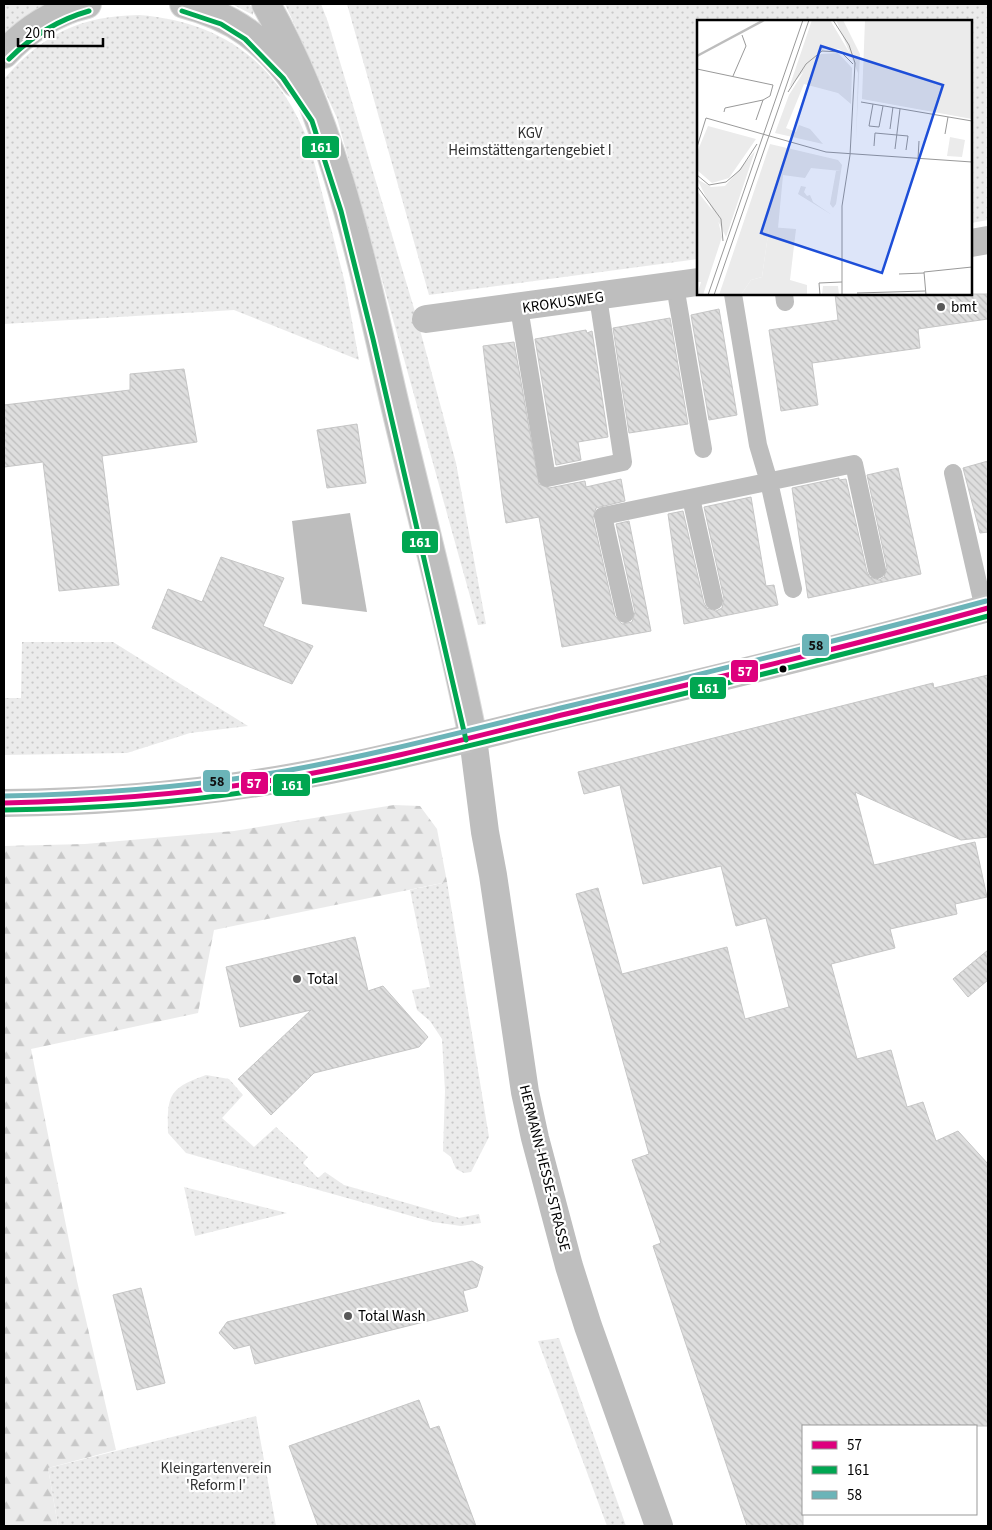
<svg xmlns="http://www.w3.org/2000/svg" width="992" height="1530" font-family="'Source Sans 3',sans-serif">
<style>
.green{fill:url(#green-dots)}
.forest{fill:url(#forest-firs)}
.water{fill:#bdbdbd}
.building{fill:url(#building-back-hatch);stroke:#c6c6c6}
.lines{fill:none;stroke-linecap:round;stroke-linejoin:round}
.trunk-casing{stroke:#dbdbdb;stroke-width:30}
.service{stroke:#bebebe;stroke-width:18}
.minor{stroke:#bebebe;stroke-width:28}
.secondary{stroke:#c2c2c2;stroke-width:28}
.trunk{stroke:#bebebe;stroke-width:28}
.bus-1-casing{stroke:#fff;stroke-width:9}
.bus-2-casing{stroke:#fff;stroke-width:9}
.bus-3-casing{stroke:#fff;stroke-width:9}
.bus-1{stroke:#dd007d;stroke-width:5}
.bus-2{stroke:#00a651;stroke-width:5}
.bus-3{stroke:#6bb4b8;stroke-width:5}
.poi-dot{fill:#595959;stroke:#fff;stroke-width:2}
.bus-dot{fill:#000;stroke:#fff;stroke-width:2}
.labels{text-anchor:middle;stroke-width:4.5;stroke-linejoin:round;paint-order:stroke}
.park-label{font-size:15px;fill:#313131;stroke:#fff}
.street-label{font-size:15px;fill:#000;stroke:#fff}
.poi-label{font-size:15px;fill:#000;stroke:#fff;text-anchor:start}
.inset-river{fill:none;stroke:#bdbdbd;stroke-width:2.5}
.inset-road{fill:none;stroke:#999;stroke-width:1}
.view{fill:#1d4ed8;fill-opacity:0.15;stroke:#1d4ed8;stroke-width:2.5}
.inset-edge{fill:none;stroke:#000;stroke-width:2.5}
.line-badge{stroke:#fff;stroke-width:2}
.badge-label{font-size:14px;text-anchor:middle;font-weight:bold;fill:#fff}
.pale-badge-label{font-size:14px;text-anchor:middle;font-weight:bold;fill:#111}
</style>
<defs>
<pattern id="green-dots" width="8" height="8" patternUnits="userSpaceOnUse" patternTransform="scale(1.25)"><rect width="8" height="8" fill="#ebebeb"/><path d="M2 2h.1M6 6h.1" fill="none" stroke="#c8c8c8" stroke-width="1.8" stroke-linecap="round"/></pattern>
<pattern id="forest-firs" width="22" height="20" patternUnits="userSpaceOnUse" patternTransform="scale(1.25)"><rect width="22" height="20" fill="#ebebeb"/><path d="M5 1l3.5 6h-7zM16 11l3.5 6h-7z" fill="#c8c8c8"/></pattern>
<pattern id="building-back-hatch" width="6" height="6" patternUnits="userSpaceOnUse" patternTransform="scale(1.25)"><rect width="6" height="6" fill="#dedede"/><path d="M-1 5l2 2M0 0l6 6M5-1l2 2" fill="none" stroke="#bdbdbd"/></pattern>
</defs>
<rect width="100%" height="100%" fill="#fff"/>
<!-- green -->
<path class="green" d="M4 4H50L4 34Z
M232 4H249L253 9V15Z
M285 4H321L328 22 416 315 456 463 486 624 478 625 337 118Z
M347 4H988V220L971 223V21H698V259L429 295Z
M139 15C225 22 280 65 310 146L345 283 359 360 234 310 4 324V79C43 34 80 16 139 15Z
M22 642H113L248 726 190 733 127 753 4 755V698H21Z
M447 882 489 1137 471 1172 464 1173 456 1169 451 1157 443 1151 445 1091 442 1039 430 1021 417 1010 412 990 430 987 410 890Z
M206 1075 229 1079 243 1095 222 1118 254 1147 276 1127 308 1157 303 1163 318 1178 325 1172 344 1185 459 1218 479 1214 481 1223 461 1226 433 1222 186 1153 168 1133C167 1095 169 1088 206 1075Z
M184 1187 287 1213 195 1236Z
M559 1338 626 1526H607L538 1341Z
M256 1416 276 1526H58L48 1468Z"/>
<!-- forest -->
<path class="forest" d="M394 805 420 806 437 829 447 882 214 930 198 1013 31 1049 77 1281 116 1450 48 1468 58 1526H4V846L85 844 234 831Z"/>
<!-- water -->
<path class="water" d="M350 513 367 612 302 604 292 521Z"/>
<!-- building -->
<path class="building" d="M835 294H988V319L918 329 920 348 812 363 818 405 781 411 769 330 838 320Z
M719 309 737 415 709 420 691 315Z
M670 318 688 424 629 433 613 328Z
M586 330 587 333 592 331 608 437 578 442 581 460 556 465 535 339Z
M514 342 539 484 549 488 585 481 586 487 621 479 625 501 596 508 593 518 615 616 622 624 632 622 635 612 616 524 629 521 651 631 562 647 539 517 506 523 502 497 483 346Z
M184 369 197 442 102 456 119 585 59 591 43 462 4 467V405L130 390V374Z
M357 424 366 483 327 488 317 430Z
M988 461V532L980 533 963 468Z
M898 468 921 574 808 598 792 488 839 478V480L846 479 867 572 870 577 879 580 884 577 887 568 867 475Z
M751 497 766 586 774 585 778 605 684 624 668 514 683 511 704 603 707 608 716 611 722 608 724 599 704 507Z
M221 557 284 578 263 626 313 646 292 684 152 628 168 589 202 602Z
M988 675V837L961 840 855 792 874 865 975 842 987 897 955 904 957 914 890 929 895 948 831 964 857 1059 891 1050 907 1107 923 1102 936 1141 958 1131 988 1164V1426H803V1526H747L653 1246 661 1243 632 1160 649 1154 576 894 598 888 622 974 727 947 745 1019 789 1007 766 918 736 926 721 866 643 884 620 785 584 794 578 772 933 683 934 688Z
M355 937 368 991 383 986 428 1037 419 1047 314 1073 271 1115 238 1079 311 1010 240 1027 226 967Z
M988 950V980L968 997 953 979Z
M472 1261 483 1267 477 1287 463 1291 468 1311 255 1364 250 1345 234 1349 219 1333 227 1322Z
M141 1288 165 1383 137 1390 113 1295Z
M419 1400 430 1429 439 1426 476 1526H318L289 1446Z"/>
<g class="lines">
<defs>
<path id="trunk" d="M184 4C235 17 265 41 296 83
M266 4C336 127 363 268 395 405 421 516 451 626 473 738
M4 54C25 31 55 11 87 4"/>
</defs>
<!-- trunk casing -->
<use href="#trunk" class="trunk-casing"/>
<!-- service -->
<path class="service" d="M675 286 703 449
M733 294 758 445 769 482 793 589
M784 294 785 302
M519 308 547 478 623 462 598 297
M953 473 984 609
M691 498 714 601
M625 614 603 516 854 464 877 570"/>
<!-- minor -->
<path class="minor" d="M971 243 988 240
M426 319 698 282
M473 738 485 832 493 875 525 1092 535 1138 569 1266 588 1326 659 1526"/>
<!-- secondary -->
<path class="secondary" d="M4 803C111 802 220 792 325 771 407 755 486 734 567 714 708 681 849 647 988 608"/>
<!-- trunk -->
<use href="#trunk" class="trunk"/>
<defs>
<path id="bus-1" d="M4 803C98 801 193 794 286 778 380 762 473 737 566 714 707 680 848 647 988 608"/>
<path id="bus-2" d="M182 11 221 24 245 39 283 78 312 121 341 211 373 339 466 740
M9 59C32 36 57 20 89 11
M4 810C99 809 193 802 286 786 382 769 477 743 572 721 711 687 850 654 988 616"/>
<path id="bus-3" d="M4 796C98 794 192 787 285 771 380 754 472 729 565 707 706 673 846 639 986 601"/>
</defs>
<!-- bus-1 casing -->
<use href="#bus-1" class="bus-1-casing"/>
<!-- bus-2 casing -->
<use href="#bus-2" class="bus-2-casing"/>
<!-- bus-3 casing -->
<use href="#bus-3" class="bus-3-casing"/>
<!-- bus-1 -->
<use href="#bus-1" class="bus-1"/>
<!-- bus-2 -->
<use href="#bus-2" class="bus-2"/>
<!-- bus-3 -->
<use href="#bus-3" class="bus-3"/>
</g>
<!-- markers -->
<g class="poi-dot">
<circle cx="941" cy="307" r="5"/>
<circle cx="297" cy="979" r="5"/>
<circle cx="348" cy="1316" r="5"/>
</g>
<circle class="bus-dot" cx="783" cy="669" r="4.5"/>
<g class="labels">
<!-- park labels -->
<g class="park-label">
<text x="530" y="138">KGV<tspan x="530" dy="17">Heimstättengartengebiet I</tspan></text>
<text x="216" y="1473">Kleingartenverein<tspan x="216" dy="17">'Reform I'</tspan></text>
</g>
<!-- street labels -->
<g class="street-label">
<text transform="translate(563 302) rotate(-8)" y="5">KROKUSWEG</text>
<text transform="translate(545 1168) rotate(76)" y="5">HERMANN-HESSE-STRASSE</text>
</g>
<!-- poi labels -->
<g class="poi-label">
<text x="951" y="312">bmt</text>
<text x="307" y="984">Total</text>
<text x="358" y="1321">Total Wash</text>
</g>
</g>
<!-- overview -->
<g transform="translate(697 20)">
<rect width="275" height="275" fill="#fff"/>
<path d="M115 0H133L155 37 142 29 128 28 92 68ZM139 0H146L163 34 159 121 161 53ZM168 0H275V99L165 79ZM141 33 155 48 154 84 141 73 107 64 89 108 99 112 102 105 113 109 126 124 78 113 92 75 109 48 124 34ZM11 106 59 119 32 158 15 163 0 150 1 130ZM253 117 268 120 265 137 250 136ZM58 131 29 217 0 159 14 167 28 166ZM139 151H144L139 184 136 188 133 184ZM104 166 109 167 107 172 110 176 113 175 116 182 135 195 101 174ZM0 171 20 196 25 217 6 275H0L4 262H0ZM72 207 99 209 93 260 110 265V275H44L54 260 65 257ZM126 266H141L142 275H125Z" fill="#ebebeb"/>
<path d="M73 124 141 140 145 145 144 151 114 148 108 158 86 155 81 208H72L65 257 54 260 44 275H22Z" fill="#ebebeb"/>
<path class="inset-river" d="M0 36 67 0"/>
<path class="inset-road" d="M136 0 152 25 158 43 153 135M0 49 76 65 73 76 66 80 28 88 27 92M36 56 49 26 45 15M91 72 109 44 125 31 144 32 156 44M164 82 275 101M176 84 172 106 182 107 186 86M9 98 129 132 275 142M59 100 66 80M193 109 196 87M248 114 251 97M177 126 178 113 211 116 209 130M0 127 9 98M198 129 203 89M221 139 222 121M0 155 12 165 29 162 43 150 60 124M0 166 24 199 26 221M202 254 227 253M160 273 228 271M11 275 106 0M17 275 112 0M123 275 122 263 145 262M145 275V186L153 135M229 275 227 252 275 247"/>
<path class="view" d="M124 26 246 65 185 253 64 213Z"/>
<rect width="275" height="275" class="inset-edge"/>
</g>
<g class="line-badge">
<rect x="301" y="135" width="39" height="24" rx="5" fill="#00a651"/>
<rect x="401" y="530" width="38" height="24" rx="5" fill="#00a651"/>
<rect x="801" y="633" width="29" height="24" rx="5" fill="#6bb4b8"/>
<rect x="730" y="659" width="29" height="24" rx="5" fill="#dd007d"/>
<rect x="689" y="676" width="38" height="24" rx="5" fill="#00a651"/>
<rect x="202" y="769" width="29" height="24" rx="5" fill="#6bb4b8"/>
<rect x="240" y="771" width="29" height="24" rx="5" fill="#dd007d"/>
<rect x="272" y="773" width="39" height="24" rx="5" fill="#00a651"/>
</g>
<g class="badge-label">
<text x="321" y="152">161</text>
<text x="420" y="547">161</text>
<text x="745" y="676">57</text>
<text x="708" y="693">161</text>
<text x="254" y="788">57</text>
<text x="292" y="790">161</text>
</g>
<g class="pale-badge-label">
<text x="816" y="650">58</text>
<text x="217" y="786">58</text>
</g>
<!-- border -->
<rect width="992" height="1530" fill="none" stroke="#000000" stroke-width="10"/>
<!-- legend -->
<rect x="802" y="1425" width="175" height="90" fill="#ffffff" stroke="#999999"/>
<rect x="812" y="1441" width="25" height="8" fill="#dd007d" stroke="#999999"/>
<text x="847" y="1450" font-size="15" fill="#000000">57</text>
<rect x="812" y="1466" width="25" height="8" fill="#00a651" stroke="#999999"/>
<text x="847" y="1475" font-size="15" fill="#000000">161</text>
<rect x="812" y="1491" width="25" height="8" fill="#6bb4b8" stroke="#999999"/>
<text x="847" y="1500" font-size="15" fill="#000000">58</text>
<!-- scale -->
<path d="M18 38v8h85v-8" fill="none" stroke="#000000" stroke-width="2.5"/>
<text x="25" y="38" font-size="15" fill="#000000" stroke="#ffffff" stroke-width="4" paint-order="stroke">20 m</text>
</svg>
